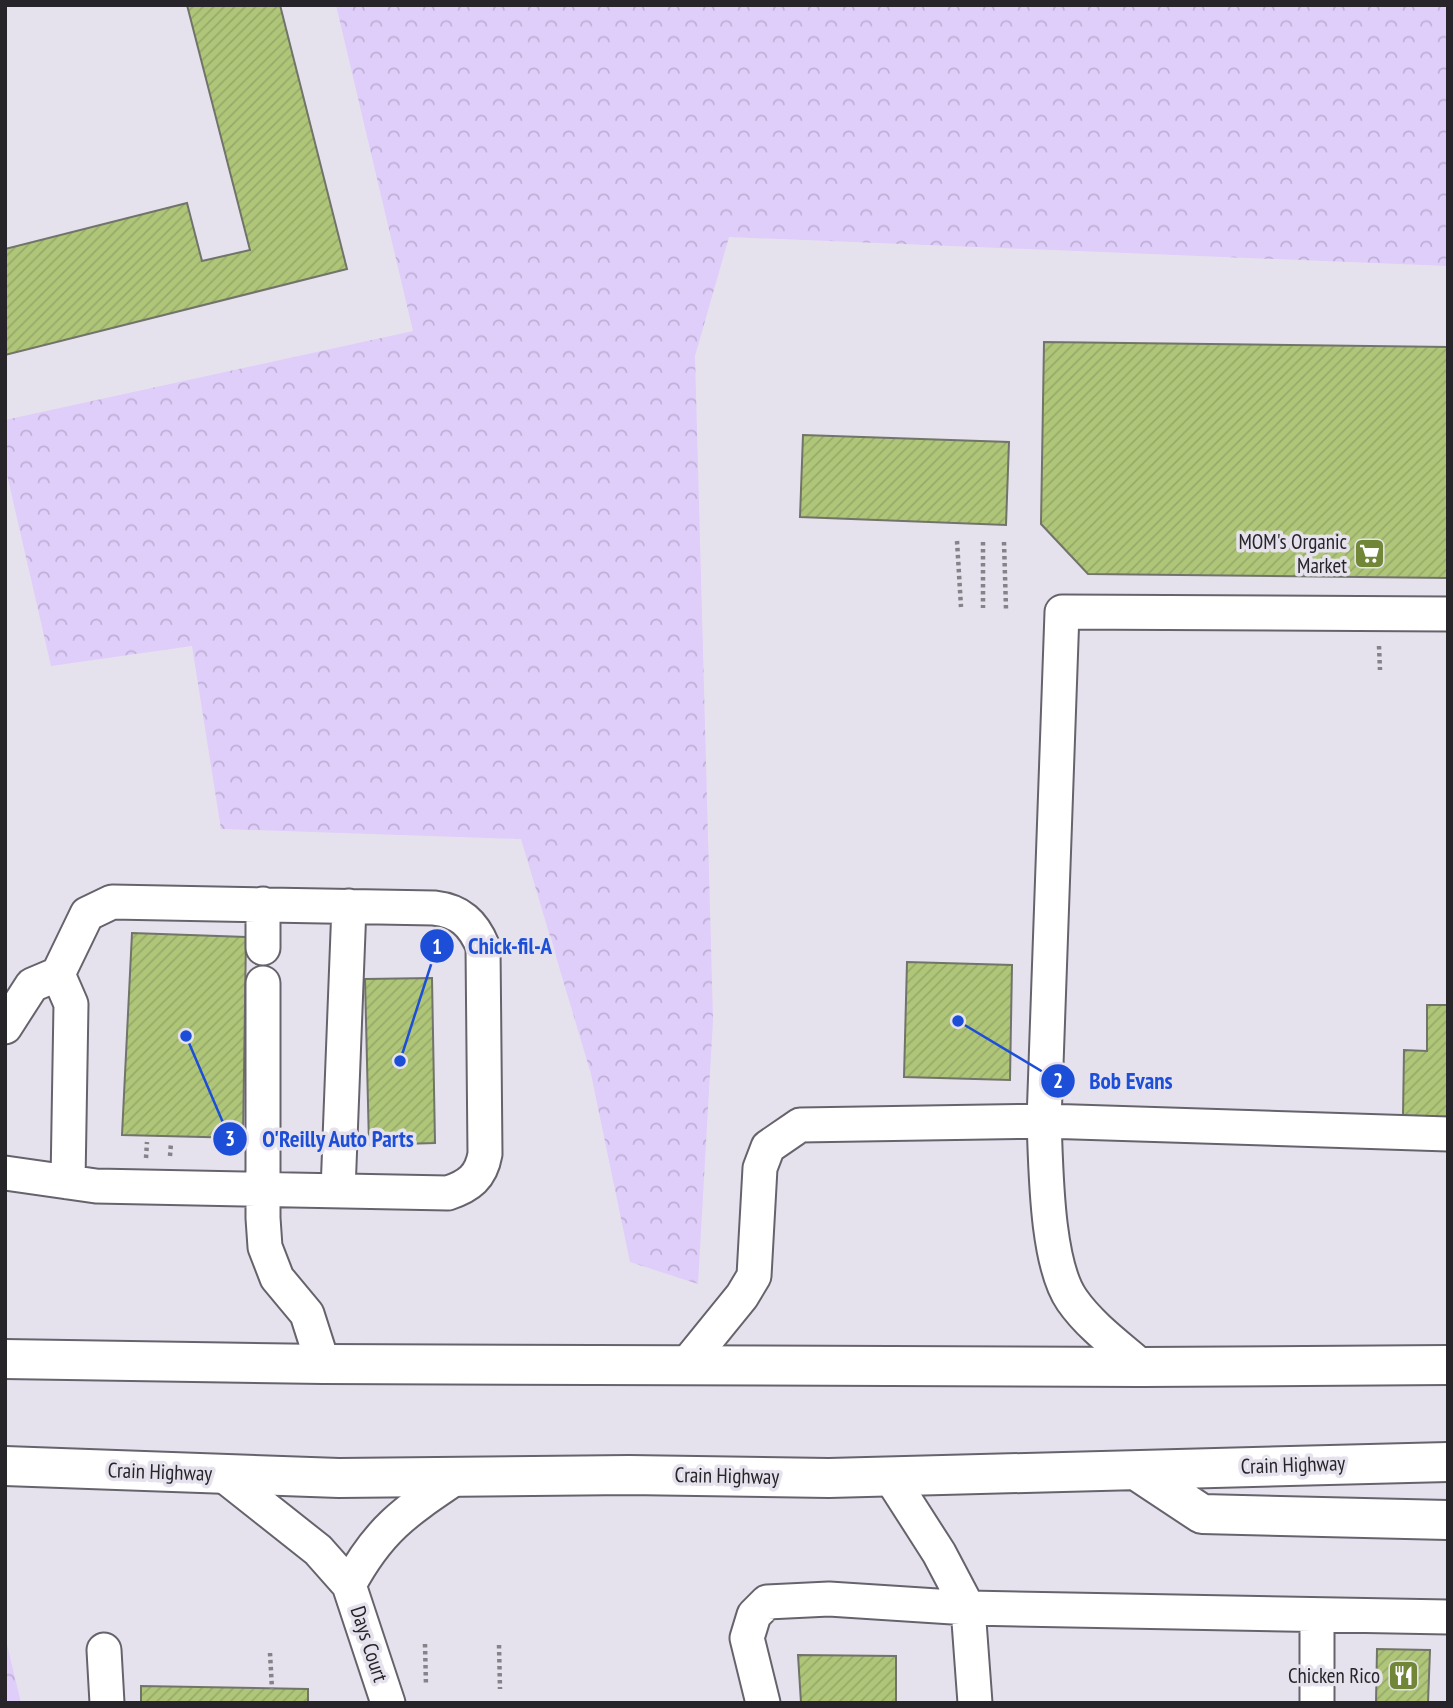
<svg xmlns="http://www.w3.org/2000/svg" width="1453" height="1708" font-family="'PT Sans Narrow',sans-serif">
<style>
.forest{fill:url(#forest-crowns)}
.building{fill:url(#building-hatch);stroke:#71746a;stroke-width:2}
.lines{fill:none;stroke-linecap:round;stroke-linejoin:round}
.minor-casing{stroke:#66636c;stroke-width:37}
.highway-casing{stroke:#66636c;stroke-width:42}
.path{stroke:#858289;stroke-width:4.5;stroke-dasharray:3.5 3.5;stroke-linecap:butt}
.minor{stroke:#fff;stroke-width:33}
.highway{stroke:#fff;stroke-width:38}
.labels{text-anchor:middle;stroke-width:7;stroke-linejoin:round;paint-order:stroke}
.poi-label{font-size:21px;fill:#272529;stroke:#e6e2ed;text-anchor:end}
.street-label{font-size:21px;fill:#272529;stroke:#e6e2ed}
.leader{fill:none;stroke:#1d4ed8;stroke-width:2.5}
.callout-dot{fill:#1d4ed8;stroke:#e6e2ed;stroke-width:2.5}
.mark-label{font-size:21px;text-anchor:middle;font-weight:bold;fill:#fff}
.callout-label{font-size:23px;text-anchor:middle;font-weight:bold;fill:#1d4ed8;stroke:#e6e2ed;stroke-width:7;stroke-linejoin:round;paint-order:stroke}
</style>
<defs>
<pattern id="forest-crowns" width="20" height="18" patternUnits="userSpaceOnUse" patternTransform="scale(1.75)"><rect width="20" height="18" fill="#dfcdfa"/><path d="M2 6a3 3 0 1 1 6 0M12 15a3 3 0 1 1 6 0" fill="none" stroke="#bfb0d6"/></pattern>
<pattern id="building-hatch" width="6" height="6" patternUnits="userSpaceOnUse" patternTransform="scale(1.75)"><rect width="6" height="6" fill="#afc679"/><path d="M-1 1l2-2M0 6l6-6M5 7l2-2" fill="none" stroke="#97aa69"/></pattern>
</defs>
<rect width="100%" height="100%" fill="#e6e2ed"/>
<!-- forest -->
<path class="forest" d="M336 5H1448V266L729 237 695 356 713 1020 698 1284 630 1262 591 1074 521 839 221 829 192 646 51 666 5 466V420L413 331Z
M5 1636 21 1703H5Z"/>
<!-- building -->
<path class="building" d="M187 5H280L347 269 5 355V249L187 203 202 261 250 250Z
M1044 342 1448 347V578L1088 574 1041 524Z
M803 435 1009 442 1006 525 800 517Z
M132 933 246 937 243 1138 122 1135Z
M907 962 1012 965 1010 1080 904 1077Z
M432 978 435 1143 369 1145 365 979Z
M1427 1005H1448V1118L1403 1117 1404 1050 1427 1051Z
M1377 1649 1430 1650 1428 1703H1376Z
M798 1655 896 1656V1703H801Z
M141 1686 308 1689V1703H141Z"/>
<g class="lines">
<defs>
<path id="minor" d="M263 948V904
M58 974 71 1004 68 1182
M263 983V1218L265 1247 277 1278 307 1314 323 1364
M5 1027 32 985 58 974 87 914 112 902 434 908C460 911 473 923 483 947L485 1154C481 1177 469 1186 448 1193L96 1186 5 1173
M338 1191 349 906
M686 1365 742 1296 754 1276 760 1168 768 1147 800 1125 1044 1121 1448 1134
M1142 1367C1119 1347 1090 1326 1072 1300 1046 1263 1046 1167 1044 1121L1062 612 1448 614
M222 1474 318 1550 349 1585 388 1703
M889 1475 939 1553 968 1608 975 1703
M349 1585C379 1529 405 1512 457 1477
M104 1650 107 1703
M763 1703 747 1638 754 1615 767 1602 829 1599 968 1608 1448 1617
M1317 1703V1615"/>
<path id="highway" d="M5 1359 323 1364 1142 1367 1448 1365
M5 1466 339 1478 629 1475 829 1478 1448 1462
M1137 1471 1202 1514 1448 1520"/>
</defs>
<!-- minor casing -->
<use href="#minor" class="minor-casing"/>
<!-- highway casing -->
<use href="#highway" class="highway-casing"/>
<!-- path -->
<path class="path" d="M957 541 961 607
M983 542V608
M1004 542 1006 609
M1379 646 1380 670
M170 1156 171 1143
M146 1158 147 1142
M425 1644 426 1686
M499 1645 500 1689
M270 1653 272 1689"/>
<!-- minor -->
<use href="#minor" class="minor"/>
<!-- highway -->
<use href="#highway" class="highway"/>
</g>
<!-- icons -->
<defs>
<symbol id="supermarket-square" viewBox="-11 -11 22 22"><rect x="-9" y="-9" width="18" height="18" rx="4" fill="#718637" stroke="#e6e2ed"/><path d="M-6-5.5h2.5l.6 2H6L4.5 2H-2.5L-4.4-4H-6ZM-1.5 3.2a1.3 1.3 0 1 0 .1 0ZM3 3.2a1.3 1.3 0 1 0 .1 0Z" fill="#fff"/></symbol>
<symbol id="restaurant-square" viewBox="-11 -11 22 22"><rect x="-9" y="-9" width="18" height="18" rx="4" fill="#718637" stroke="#e6e2ed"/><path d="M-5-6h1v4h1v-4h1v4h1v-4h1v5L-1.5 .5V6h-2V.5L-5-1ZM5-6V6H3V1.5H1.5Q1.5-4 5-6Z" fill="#fff"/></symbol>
</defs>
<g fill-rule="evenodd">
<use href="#supermarket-square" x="1352" y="536" width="35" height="35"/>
<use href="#restaurant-square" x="1386" y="1658" width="35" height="35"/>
</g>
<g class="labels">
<!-- poi labels -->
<g class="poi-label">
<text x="1347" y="549">MOM's Organic<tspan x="1347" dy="24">Market</tspan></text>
<text x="1380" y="1683">Chicken Rico</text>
</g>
<!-- street labels -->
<g class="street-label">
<text transform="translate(1293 1465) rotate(-2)" y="7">Crain Highway</text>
<text transform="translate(160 1472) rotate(2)" y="7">Crain Highway</text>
<text transform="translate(727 1476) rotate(1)" y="7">Crain Highway</text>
<text transform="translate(369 1644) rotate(72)" y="7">Days Court</text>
</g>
</g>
<!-- callouts -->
<path class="leader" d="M400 1061L437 946M958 1021L1058 1081M186 1036L230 1139"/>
<g class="callout-dot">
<circle cx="400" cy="1061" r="7"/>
<circle cx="958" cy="1021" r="7"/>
<circle cx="186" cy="1036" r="7"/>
<circle cx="437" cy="946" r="18"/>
<circle cx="1058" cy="1081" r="18"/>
<circle cx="230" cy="1139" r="18"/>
</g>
<g class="mark-label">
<text x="437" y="954">1</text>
<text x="1058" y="1088">2</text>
<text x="230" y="1146">3</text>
</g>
<g class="callout-label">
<text x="510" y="954">Chick-fil-A</text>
<text x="1131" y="1089">Bob Evans</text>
<text x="338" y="1147">O'Reilly Auto Parts</text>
</g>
<!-- border -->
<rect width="1453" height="1708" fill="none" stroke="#272529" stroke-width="14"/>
</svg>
